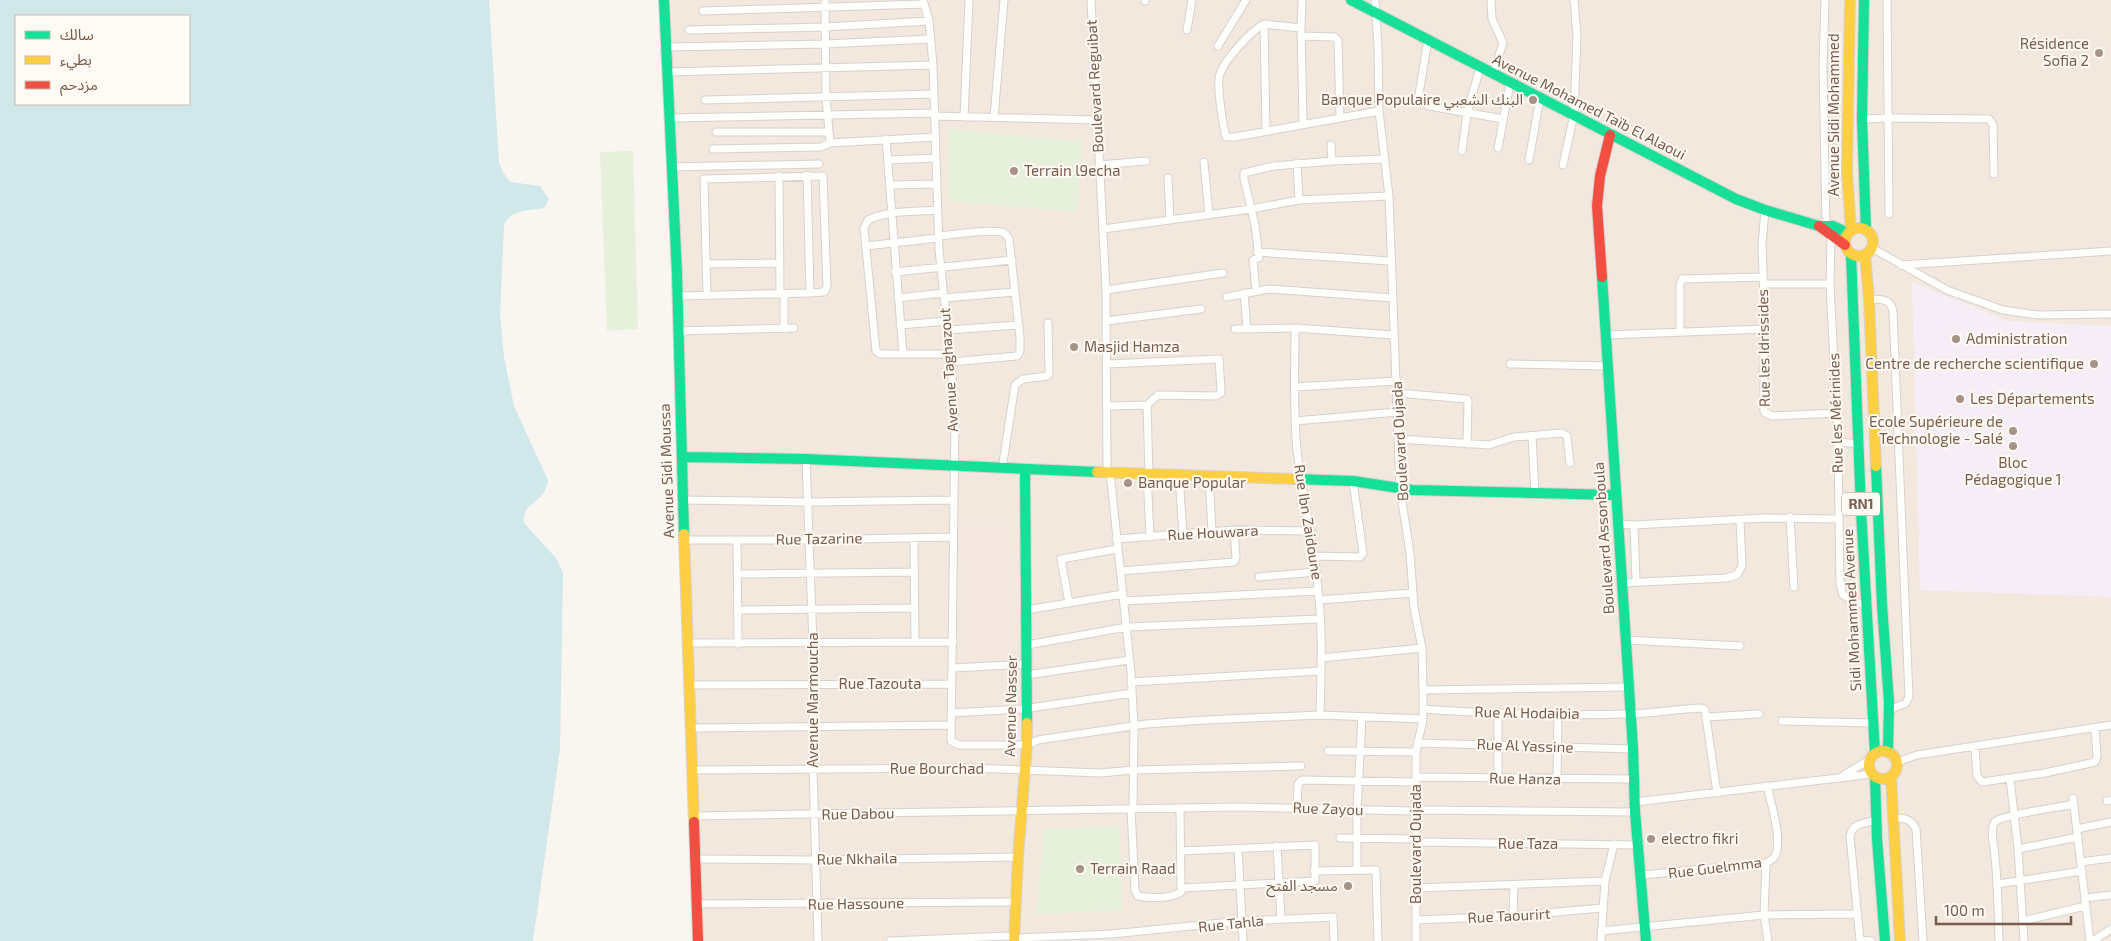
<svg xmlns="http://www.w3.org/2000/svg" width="2111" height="941" font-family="'Exo 2','Noto Sans Arabic',sans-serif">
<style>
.residential{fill:#f2e8de}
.commercial{fill:#f6e8e1}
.education{fill:#f6eef6}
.green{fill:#e7f0db}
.water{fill:#d0e8ea;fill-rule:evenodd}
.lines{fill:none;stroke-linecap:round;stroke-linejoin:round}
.street-casing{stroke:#d7d1cb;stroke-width:9}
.fast-casing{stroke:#d9d2cb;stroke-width:12}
.slow-casing{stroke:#d9d2cb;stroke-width:12}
.jam-casing{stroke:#d9d2cb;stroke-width:12}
.street{stroke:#fefefd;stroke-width:7}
.fast{stroke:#16e098;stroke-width:10}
.slow{stroke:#ffcf43;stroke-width:10}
.jam{stroke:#f24e42;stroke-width:10}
.poi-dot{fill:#a69286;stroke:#fffaf3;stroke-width:2}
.labels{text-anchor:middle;stroke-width:4;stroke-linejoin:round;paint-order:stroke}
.shield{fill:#fffaf3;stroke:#a28b7f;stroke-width:1}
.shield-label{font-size:14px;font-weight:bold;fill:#7a5c4d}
.poi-label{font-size:15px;fill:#7a5c4d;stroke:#fffaf3;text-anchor:start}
.street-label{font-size:15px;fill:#7a5c4d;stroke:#fffaf3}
</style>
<rect width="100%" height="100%" fill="#f9f5f0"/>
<!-- residential -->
<path class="residential" d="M667 0H2111V941H699Z"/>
<!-- commercial -->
<path class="commercial" d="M1007 524 1012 653H967L963 527Z"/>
<!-- education -->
<path class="education" d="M1912 282 2009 321 2111 326V597L1920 590Z"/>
<!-- green -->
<path class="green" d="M948 129 1082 141 1077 212 948 201Z
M633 151 638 329 607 331 600 152Z
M1120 826 1122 911 1036 914 1044 829Z"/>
<!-- water -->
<path class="water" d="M0 0H489L499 163 504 174 510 182 540 186 549 199 544 208C529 211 510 209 504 225L500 315 504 357 514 406 548 480C545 505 521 501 524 523L556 558 563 572 560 749 533 941H0ZM16 16H189V104H16Z"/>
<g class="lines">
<defs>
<path id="street" d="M825 0 826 97 830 143
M923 0 929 21 933 65 939 250 951 362 955 419 951 741 959 745H1027L1038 740 1146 724 1205 720 1320 715 1423 719
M1091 0 1106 290 1107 472
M1302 0 1301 28 1303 124
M1375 0 1378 47 1379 111 1389 196 1400 489 1410 553 1414 608 1422 648 1423 690V719L1416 752V941
M1491 0 1492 19 1503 43 1493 74
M1825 0 1823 66 1826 225
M1887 0 1889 214
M1145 1V0
M703 11 924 4
M1264 24 1266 130
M1301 28 1264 24C1250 32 1225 59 1220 74 1216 84 1223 126 1226 137H1235L1379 111
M689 30 825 27 929 21
M1187 30 1192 0
M1301 36 1334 37 1338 40 1340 118
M1428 39 1419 94 1420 101 1429 106 1503 119
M1218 46 1246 0
M666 47 825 44 930 39
M667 72 933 65
M705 100 934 94
M934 116 1096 120
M964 117 969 0
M669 118 934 113
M994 118 1004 0
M1862 119 1892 118 1989 119 1993 125 1994 174
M716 132H829
M886 139 903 354H951
M1331 145 1332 161 1384 159
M1498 148 1510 83
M713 149 821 147 830 143 936 137
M1462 151 1467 113 1480 68
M888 160 936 158
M1529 160 1540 98
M1204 162 1209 214
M1297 163 1299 200
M1099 165 1146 161
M1563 165 1574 114 1577 36 1574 0
M671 167 819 164
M807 175 810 293
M779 176 780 293
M1168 178 1170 220
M890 185 937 184
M1765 210 1762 245 1764 300V412L1772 416 1836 413
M1103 229 1251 209 1299 200 1389 196
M938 236C952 235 993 228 1004 233 1007 235 1007 236 1009 239L1020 337V351L1017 356 951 362
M1831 236 1830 284 1838 442 1840 584 1843 595 1855 602 1866 605
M866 246 938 238
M1872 248 1947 290 2003 310 2038 315 2111 314
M1257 252 1390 261
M706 264 779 263
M1901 265 2111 251
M895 272 1012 260
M1764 284H1830
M1106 290 1223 273
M1256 291 1253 260 1259 258 1255 225 1244 179V173L1274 166 1332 161
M1244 293 1247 329
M677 296 810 293 824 292 827 287 823 176 704 179 707 295
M1227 297 1269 289 1393 298
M898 298 943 293
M944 298 1015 292
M1869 299C1882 300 1891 298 1893 312L1909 697 1906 703 1889 710
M1106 321 1201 309
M900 325 947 321
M1295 328C1295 369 1293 410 1297 450 1303 497 1313 543 1318 589 1323 631 1321 674 1320 715
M784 329V294
M1235 329 1295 328 1393 335
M948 330 1019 325
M678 331 794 328
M1680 332V284L1682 279 1763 277
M1606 335 1765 329
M903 354H880L876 351 864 228 868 220C888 210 915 212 937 210
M1107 364 1219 359 1221 390V393L1216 396 1158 395 1147 405 1107 406
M1510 364 1609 366
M1295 387 1397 381
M1397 393 1467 399 1468 401 1467 444
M1147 405 1149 474
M1295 421 1398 412
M1532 436 1535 494
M1399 439 1489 445 1514 437 1562 433 1567 436 1570 463
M1838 442 1859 444
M806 459 813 644V769L818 941
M1002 469 1015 385 1023 379 1047 376 1049 374 1048 323
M1110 472 1131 672 1134 726 1133 809
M1147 473 1150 537
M1179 475 1183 535
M1209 476 1212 532
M683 500 807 502 953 500
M1790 517 1794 587
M1618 524 1634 525 1764 518 1839 519
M1634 525 1636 581
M914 538 915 642
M1116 539 1234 530 1311 531
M685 540H808L953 537
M737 540 738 644
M1313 556 1360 557 1363 553 1353 481
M1121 571 1234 562 1236 558 1234 530
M738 574 915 572
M1259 577 1316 572
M1622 583 1726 578 1737 575 1742 566 1740 520
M1319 600 1413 593
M1124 601 1318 591
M1069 603 1061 559 1117 549
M738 610 915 608
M1026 610 1123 594
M1626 640 1740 646
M687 643 953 642
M1027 645 1127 627 1320 619
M1321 658 1422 648
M953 668 1027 664
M1027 675 1129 660
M1131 682 1321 671
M689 685 952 684
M1423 690 1629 687
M1423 709C1492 714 1561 716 1629 714 1654 713 1678 709 1702 708L1705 710 1706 717 1759 714
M951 713 1023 709 1132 693
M1706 717 1717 793
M1782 721 1873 723
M691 728 951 725
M1417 743 1633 749
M1975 747 1977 776 1982 782 2045 773 2095 762 2097 756 2095 728
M1328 751 1416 752
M1897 762 1917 755 2111 725
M693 770 970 768 1100 773 1134 770 1301 766
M1844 775 1869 760
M1417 777 1634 779
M1498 778V712
M1557 779 1558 715
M2010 779 2018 849 2024 941
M2073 798 2090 941
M2107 801 2111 800
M1635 802 1872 774
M1297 808 1298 784 1302 780 1416 782
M1131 809 1135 890 1138 896C1149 898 1173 899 1181 892L1180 808
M694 816 1237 807 1411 811 1417 810 1635 812
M1893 819C1904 817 1911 819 1916 829L1923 941
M2077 829 2111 822
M1340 838 1416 839
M1416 842 1639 845
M1277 846 1281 919
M1238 849 1243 941
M2018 849 2078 837
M1181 851 1315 845V881L1183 888
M696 859 815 860 1018 857
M2081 862 2111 858
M1766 863 1764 915 1768 941
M1357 870V810L1362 717
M1314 871 1376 870 1378 941
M1642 875 1766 863C1769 861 1773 860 1775 856 1783 841 1771 803 1767 786
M1998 884 2082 871
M1416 888 1605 881
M2085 898 2111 895
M697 904 1015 902
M1513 916 1514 885
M1416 920 1513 916 1602 908
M2023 921 2085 906
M1601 931 1764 915 1858 914
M1860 940 1871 941
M890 941 1007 936 1014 938 1112 934 1241 921 1333 917 1334 941
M1601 941 1605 881 1614 844
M1860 941 1850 836C1852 823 1866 823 1876 820
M1999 941C1998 910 1998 879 1994 848 1993 841 1990 828 1995 822 2001 815 2061 807 2074 804
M2093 941 2111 929"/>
<path id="fast" d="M664 0 677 274 684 534
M1351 0 1736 199 1765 210 1819 226H1833L1848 233
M1864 0 1862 119 1866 230
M1851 254 1861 510 1875 753
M1602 277 1633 749 1635 812 1646 941
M682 457 806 459 1097 472
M1876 466 1882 605 1889 702 1888 752
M1025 470 1027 723
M1293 479 1353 481 1412 490 1615 495
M1875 777 1877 839 1885 941"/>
<path id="slow" d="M1850 0 1847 171 1851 231
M1845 242a14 14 0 1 1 28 0a14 14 0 1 1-28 0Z
M1865 255 1869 299 1876 466
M1097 472 1293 479
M684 534 694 822
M1869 765a14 14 0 1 1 28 0a14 14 0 1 1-28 0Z
M1891 776 1900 941
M1014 941 1018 857 1027 745V723"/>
<path id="jam" d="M1819 226 1845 245
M1602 277 1597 206 1600 176 1610 135
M694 822 698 941"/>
</defs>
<!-- street casing -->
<use href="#street" class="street-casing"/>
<!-- fast casing -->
<use href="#fast" class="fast-casing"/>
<!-- slow casing -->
<use href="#slow" class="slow-casing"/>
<!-- jam casing -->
<use href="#jam" class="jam-casing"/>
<!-- street -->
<use href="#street" class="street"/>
<!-- fast -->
<use href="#fast" class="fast"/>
<!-- slow -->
<use href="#slow" class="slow"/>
<!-- jam -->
<use href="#jam" class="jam"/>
</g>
<!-- markers -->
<g class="poi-dot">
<circle cx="2099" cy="53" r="5"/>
<circle cx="1533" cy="100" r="5"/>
<circle cx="1014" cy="171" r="5"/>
<circle cx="1956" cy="339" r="5"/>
<circle cx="1074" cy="347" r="5"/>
<circle cx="2094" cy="364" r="5"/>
<circle cx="1960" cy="399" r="5"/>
<circle cx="2013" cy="431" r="5"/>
<circle cx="2013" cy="446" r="5"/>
<circle cx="1128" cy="483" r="5"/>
<circle cx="1651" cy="839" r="5"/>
<circle cx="1080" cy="869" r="5"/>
<circle cx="1348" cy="886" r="5"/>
</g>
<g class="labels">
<!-- shield labels -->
<rect class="shield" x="1842" y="492.5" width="38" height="23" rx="4"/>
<g class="shield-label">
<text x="1861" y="509">RN1</text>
</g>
<!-- poi labels -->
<g class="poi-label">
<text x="2089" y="49" text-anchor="end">Résidence<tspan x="2089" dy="17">Sofia 2</tspan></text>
<text x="1523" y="105" text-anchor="end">Banque Populaire البنك الشعبي</text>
<text x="1024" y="176">Terrain l9echa</text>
<text x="1966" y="344">Administration</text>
<text x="1084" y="352">Masjid Hamza</text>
<text x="2084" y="369" text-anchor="end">Centre de recherche scientifique</text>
<text x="1970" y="404">Les Départements</text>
<text x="2003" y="427" text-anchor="end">Ecole Supérieure de<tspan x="2003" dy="17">Technologie - Salé</tspan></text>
<text x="2013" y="468" text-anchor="middle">Bloc<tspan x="2013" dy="17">Pédagogique 1</tspan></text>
<text x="1138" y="488">Banque Popular</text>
<text x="1661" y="844">electro fikri</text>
<text x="1090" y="874">Terrain Raad</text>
<text x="1338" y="891" text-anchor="end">مسجد الفتح</text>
</g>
<!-- street labels -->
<g class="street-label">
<text transform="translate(1095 86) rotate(-93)" y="5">Boulevard Reguibat</text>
<text transform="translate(1589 107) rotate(27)" y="5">Avenue Mohamed Taïb El Alaoui</text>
<text transform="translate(1834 115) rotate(-90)" y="5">Avenue Sidi Mohammed</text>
<text transform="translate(1764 348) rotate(-91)" y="5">Rue les Idrissides</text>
<text transform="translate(949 370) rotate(-94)" y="5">Avenue Taghazout</text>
<text transform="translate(1836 413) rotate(-92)" y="5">Rue les Mérinides</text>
<text transform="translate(1400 441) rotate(-93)" y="5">Boulevard Oujada</text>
<text transform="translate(667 471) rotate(-92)" y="5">Avenue Sidi Moussa</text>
<text transform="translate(1308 522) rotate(81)" y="5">Rue Ibn Zaidoune</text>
<text transform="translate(1213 533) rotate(-3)" y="5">Rue Houwara</text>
<text transform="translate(1604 538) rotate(-94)" y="5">Boulevard Assonboula</text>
<text transform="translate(819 539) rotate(-1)" y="5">Rue Tazarine</text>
<text transform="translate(1852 610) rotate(-93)" y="5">Sidi Mohammed Avenue</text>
<text x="880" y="689">Rue Tazouta</text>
<text transform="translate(813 700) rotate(-90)" y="5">Avenue Marmoucha</text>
<text transform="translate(1011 706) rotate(-89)" y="5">Avenue Nasser</text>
<text transform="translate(1527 713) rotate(1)" y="5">Rue Al Hodaibia</text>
<text transform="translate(1525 746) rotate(2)" y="5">Rue Al Yassine</text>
<text x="937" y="774">Rue Bourchad</text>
<text transform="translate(1525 779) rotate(1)" y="5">Rue Hanza</text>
<text transform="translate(1328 809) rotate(2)" y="5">Rue Zayou</text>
<text transform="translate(858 814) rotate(-1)" y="5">Rue Dabou</text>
<text transform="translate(1416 844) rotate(-90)" y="5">Boulevard Oujada</text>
<text x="1528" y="849">Rue Taza</text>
<text transform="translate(857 859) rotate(-1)" y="5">Rue Nkhaila</text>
<text transform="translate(1715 868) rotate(-7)" y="5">Rue Guelmma</text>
<text transform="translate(856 904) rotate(-1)" y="5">Rue Hassoune</text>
<text transform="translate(1509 916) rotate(-3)" y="5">Rue Taourirt</text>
<text transform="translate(1231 924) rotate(-6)" y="5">Rue Tahla</text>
</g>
</g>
<!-- legend -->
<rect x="15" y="15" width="175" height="90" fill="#fffaf3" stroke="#cabbb1"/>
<rect x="25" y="31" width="25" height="8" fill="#16e098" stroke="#cabbb1"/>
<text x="60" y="40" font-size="15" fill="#7a5c4d">سالك</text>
<rect x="25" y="56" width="25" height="8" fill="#ffcf43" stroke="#cabbb1"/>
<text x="60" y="65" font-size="15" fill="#7a5c4d">بطيء</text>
<rect x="25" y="81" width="25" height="8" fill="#f24e42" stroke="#cabbb1"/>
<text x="60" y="90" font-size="15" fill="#7a5c4d">مزدحم</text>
<!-- scale -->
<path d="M1936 916v8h135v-8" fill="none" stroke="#7a5c4d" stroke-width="2.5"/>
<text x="1944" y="916" font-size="15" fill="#7a5c4d" stroke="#fffaf3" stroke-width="4" paint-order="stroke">100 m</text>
</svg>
